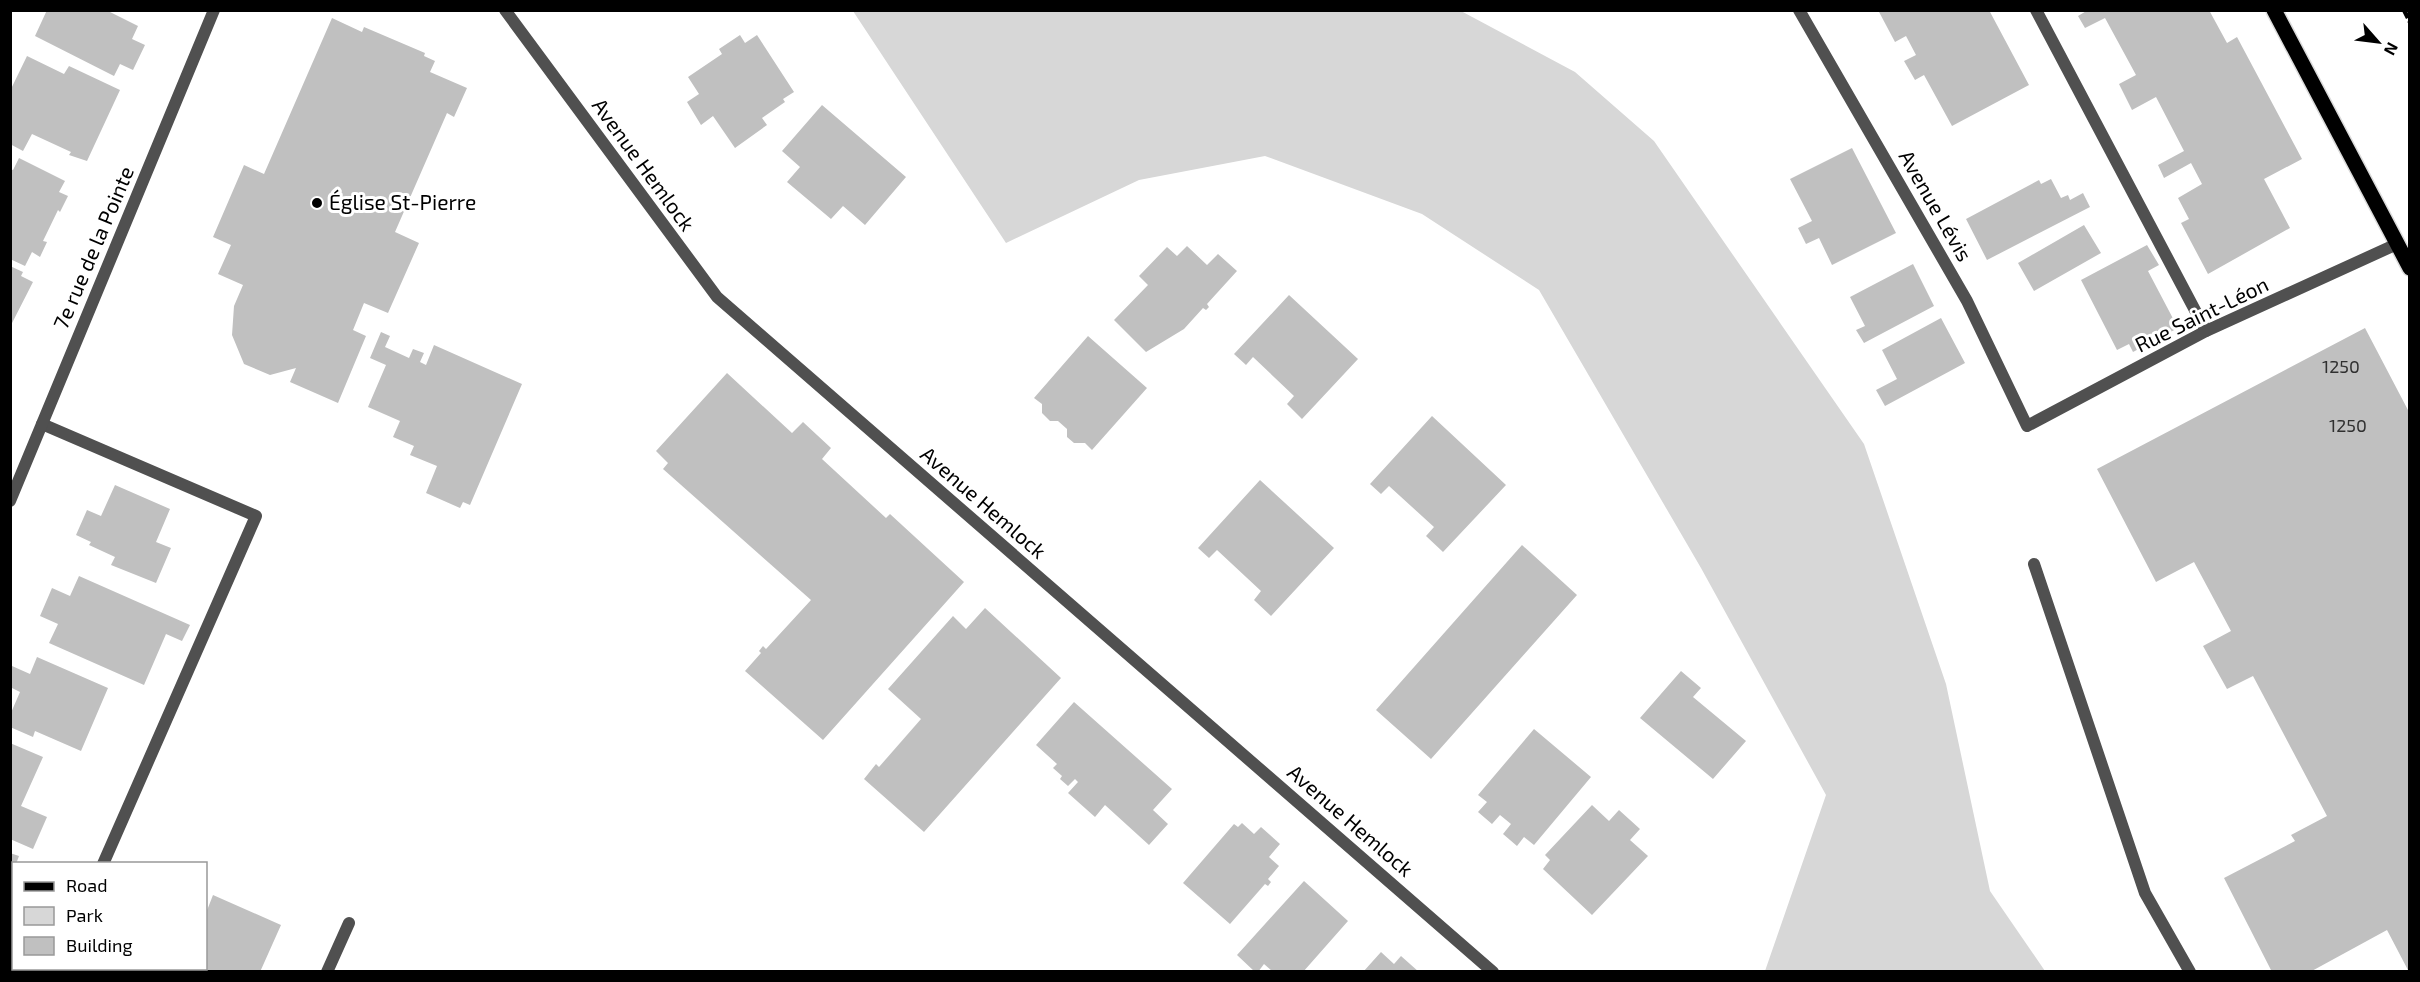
<svg xmlns="http://www.w3.org/2000/svg" width="2420" height="982" font-family="'Exo 2',sans-serif">
<style>
.green{fill:#d7d7d7}
.building{fill:#c0c0c0}
.lines{fill:none;stroke-linecap:round;stroke-linejoin:round}
.primary-casing{stroke:#dbdbdb;stroke-width:18}
.lane{stroke:#505050;stroke-width:12}
.street{stroke:#505050;stroke-width:12}
.primary{stroke:#000;stroke-width:15}
.rail{stroke:#000;stroke-width:4.5;stroke-dasharray:9 3 1.5 3;stroke-linecap:butt}
.poi-dot{fill:#000;stroke:#fff;stroke-width:2}
.labels{text-anchor:middle;stroke-width:6;stroke-linejoin:round;paint-order:stroke}
.number-label{font-size:18px;fill:#303030}
.street-label{font-size:21px;fill:#000;stroke:#fff}
.poi-label{font-size:21px;fill:#000;stroke:#fff;text-anchor:start}
</style>
<rect width="100%" height="100%" fill="#fff"/>
<!-- green -->
<path class="green" d="M853 11H1461L1575 72 1654 141 1864 444 1946 684 1990 891 2045 971H1765L1826 795 1701 568 1539 290 1422 214 1265 156 1139 180 1006 243Z"/>
<!-- building -->
<path class="building" d="M47 10H106L138 26 132 39 145 45 133 70 120 64 114 76 35 36Z
M1878 10H1989L2029 85 1952 126 1924 75 1915 80 1904 61 1916 55 1906 36 1895 42Z
M2088 10H2209L2227 43 2237 37 2302 159 2264 179 2290 228 2208 274 2181 223 2189 219 2178 198 2202 184 2191 163 2164 178 2158 165 2184 151 2156 97 2132 110 2119 84 2136 75 2105 18 2085 28 2078 16Z
M332 18 362 32 364 27 425 53 424 56 435 61 430 72 467 88 454 117 447 113 395 232 419 243 388 313 364 303 353 330 366 336 338 403 290 382 296 368 270 375 244 364 232 335 234 306 243 285 218 274 231 245 213 237 244 165 264 174Z
M740 35 745 43 757 35 794 92 783 99 785 102 762 118 767 125 735 148 713 116 701 125 687 102 699 94 688 77 722 54 719 49Z
M27 56 64 74 69 66 120 90 87 161 69 155 71 152 32 134 23 151 10 144V91Z
M822 105 906 177 865 225 843 206 831 219 787 182 800 167 782 151Z
M1852 148 1896 233 1832 265 1819 238 1806 244 1798 228 1812 221 1790 179Z
M19 158 65 181 59 192 68 196 60 212 58 210 43 241 47 242 40 257 32 252 25 266 10 259V169L13 170Z
M2051 179 2061 198 2068 195 2070 200 2083 193 2090 207 1987 260 1966 219 2039 180 2041 184Z
M2084 225 2101 253 2034 291 2018 263Z
M2147 245 2159 265 2148 271 2178 328 2133 352 2129 344 2117 350 2081 280Z
M1187 246 1207 265 1218 254 1237 271 1207 304 1209 307 1206 310 1203 308 1184 329 1146 352 1114 320 1148 285 1139 276 1167 247 1177 256Z
M1913 264 1934 306 1864 343 1856 330 1865 326 1850 297Z
M10 266 23 272 21 276 33 282 10 327Z
M1289 295 1358 359 1302 419 1287 404 1294 396 1253 357 1246 365 1234 354Z
M1941 318 1965 363 1885 406 1876 390 1897 379 1882 350Z
M2365 328 2409 412V972L2387 930 2310 972H2272L2224 878 2295 841 2291 835 2327 816 2253 676 2227 689 2203 646 2231 631 2194 562 2156 582 2097 469Z
M381 332 390 336 385 347 409 358 413 349 424 353 420 362 426 365 434 345 522 384 470 505 463 502 460 508 426 493 437 466 410 455 414 446 393 437 400 421 368 407 386 365 370 358Z
M1088 336 1147 388 1092 450 1085 443H1074L1067 437V429L1058 421H1050L1042 413V404L1034 398Z
M727 373 792 433 803 422 831 448 822 459 886 518 890 514 964 582 823 740 745 671 761 653 759 651 763 646 766 649 811 600 663 469 668 463 656 451Z
M1432 416 1506 485 1443 552 1426 536 1434 527 1389 486 1381 494 1370 484Z
M1260 480 1334 548 1271 616 1254 600 1261 591 1217 550 1209 558 1198 548Z
M115 485 170 509 156 542 171 548 156 583 111 565 115 557 89 545 91 542 76 535 87 510 101 516Z
M1522 545 1577 595 1431 759 1376 710Z
M79 576 190 625 182 641 166 634 144 685 49 643 58 624 40 616 52 588 70 596Z
M985 608 1061 678 924 832 864 779 876 764 879 767 921 719 888 689 953 616 966 629Z
M37 657 108 688 81 751 35 731 33 737 10 727V715L20 692 10 687V671L12 666 30 674Z
M1681 671 1701 688 1693 697 1746 741 1713 779 1640 718Z
M1074 702 1172 789 1153 810 1168 824 1149 845 1105 805 1095 817 1068 793 1078 782 1075 779 1068 786 1060 779 1062 776 1053 768 1057 764 1036 745Z
M1534 729 1591 777 1534 845 1524 837 1517 846 1503 834 1511 824 1500 815 1492 824 1478 812 1487 802 1478 795Z
M10 743 43 757 21 806 47 817 33 849 10 839Z
M1592 805 1609 821 1619 810 1640 829 1630 840 1648 856 1592 915 1543 869 1550 860 1545 855Z
M1242 823 1254 834 1261 827 1280 844 1269 857 1279 866 1268 879 1271 882 1268 886 1265 884 1230 924 1183 883 1234 824 1238 827Z
M10 853 19 856 16 864H14L10 875Z
M1304 881 1348 921 1303 972H1273L1264 964 1258 972H1255L1237 955Z
M213 895 281 925 260 972H169L171 969H206V913Z
M10 898 14 899V916L10 923Z
M1381 952 1394 964 1401 956 1419 972H1363Z"/>
<g class="lines">
<defs>
<path id="primary" d="M2274 10 2410 268"/>
</defs>
<!-- primary casing -->
<use href="#primary" class="primary-casing"/>
<!-- lane -->
<path class="lane" d="M2036 10 2206 331
M42 424 256 516 103 864
M2034 564 2145 893 2190 972
M55 972 56 968"/>
<!-- street -->
<path class="street" d="M505 10 717 297 1493 972
M1799 10 1967 301 2027 426 2206 331 2397 244
M10 501 214 10
M327 972 349 923"/>
<!-- primary -->
<use href="#primary" class="primary"/>
<!-- rail -->
<path class="rail" d="M2404 10 2410 22"/>
</g>
<!-- markers -->
<circle class="poi-dot" cx="317" cy="203" r="6"/>
<g class="labels">
<!-- number labels -->
<g class="number-label">
<text x="2341" y="373">1250</text>
<text x="2348" y="432">1250</text>
</g>
<!-- street labels -->
<g class="street-label">
<text transform="translate(643 165) rotate(54)" y="7">Avenue Hemlock</text>
<text transform="translate(1935 206) rotate(60)" y="7">Avenue Lévis</text>
<text transform="translate(94 248) rotate(-67)" y="7">7e rue de la Pointe</text>
<text transform="translate(2202 315) rotate(-26)" y="7">Rue Saint-Léon</text>
<text transform="translate(983 503) rotate(41)" y="7">Avenue Hemlock</text>
<text transform="translate(1350 821) rotate(41)" y="7">Avenue Hemlock</text>
</g>
<!-- poi labels -->
<g class="poi-label">
<text x="329" y="210">Église St-Pierre</text>
</g>
</g>
<!-- border -->
<rect width="2420" height="982" fill="none" stroke="#000000" stroke-width="24"/>
<!-- legend -->
<rect x="12" y="862" width="195" height="108" fill="#ffffff" stroke="#999999" stroke-width="1.5"/>
<rect x="24" y="882" width="30" height="9" fill="#000000" stroke="#999999" stroke-width="1.5"/>
<text x="66" y="892" font-size="18" fill="#000000">Road</text>
<rect x="24" y="907" width="30" height="18" fill="#d7d7d7" stroke="#999999" stroke-width="1.5"/>
<text x="66" y="922" font-size="18" fill="#000000">Park</text>
<rect x="24" y="937" width="30" height="18" fill="#c0c0c0" stroke="#999999" stroke-width="1.5"/>
<text x="66" y="952" font-size="18" fill="#000000">Building</text>
<!-- north arrow -->
<g transform="translate(2378 42) rotate(118)" stroke="#ffffff" stroke-width="4.5" paint-order="stroke">
<path d="M0-4.5L10 22L0 15L-10 22Z" fill="#000000"/>
<text y="-9" font-size="16" font-weight="bold" text-anchor="middle" fill="#000000">N</text>
</g>
</svg>
